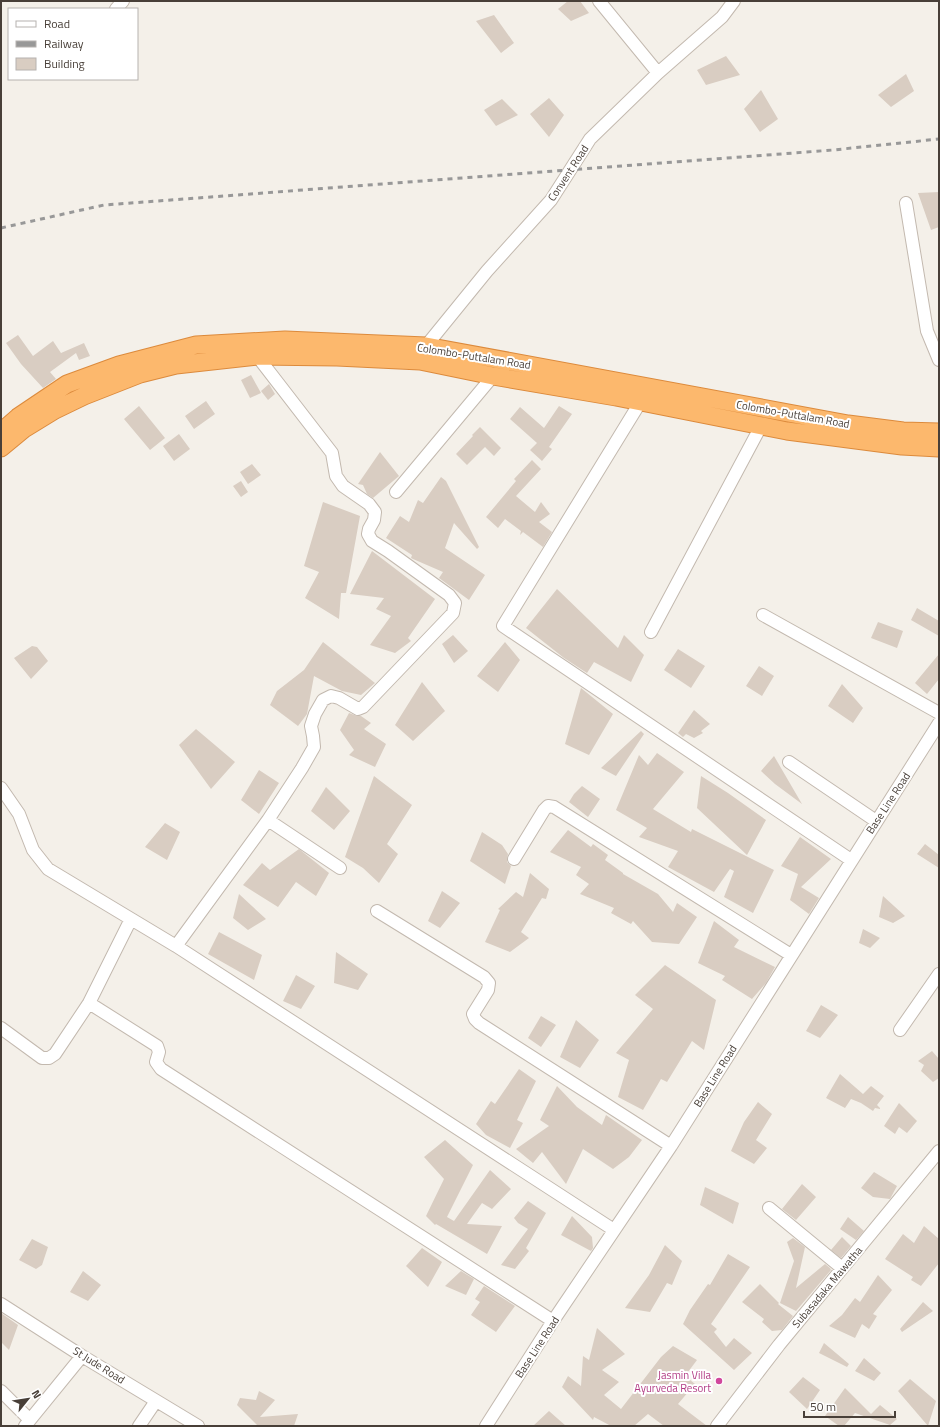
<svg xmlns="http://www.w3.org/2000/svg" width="940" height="1427" font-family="'Titillium Web',sans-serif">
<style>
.building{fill:#d9cdc2}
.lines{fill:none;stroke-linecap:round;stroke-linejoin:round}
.minor-casing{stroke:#c3b9af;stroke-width:14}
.highway-casing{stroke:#dc8a3c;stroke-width:19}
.minor{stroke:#fff;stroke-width:12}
.highway{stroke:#fcb86d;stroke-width:17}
.rail{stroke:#989898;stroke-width:3;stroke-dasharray:5 5;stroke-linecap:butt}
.hotel-dot{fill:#d1479c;stroke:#fff;stroke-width:1.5}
.labels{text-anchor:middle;stroke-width:4;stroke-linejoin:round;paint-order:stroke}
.street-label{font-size:11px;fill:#483f38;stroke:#fff}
.hotel-label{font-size:11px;fill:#b23c85;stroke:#fff;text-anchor:end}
</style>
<rect width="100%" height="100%" fill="#f4f0e9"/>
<!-- building -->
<path class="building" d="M568 1H580L589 13 571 21 558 9Z
M494 15 514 43 501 53 476 21Z
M726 56 740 75 706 85 697 70Z
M906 74 914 91 891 107 878 95Z
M761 90 778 119 760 132 744 109Z
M549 98 564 115 549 137 530 114Z
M502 99 518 115 496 126 484 110Z
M939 192V227L931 230 918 193Z
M18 335 33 356 53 341 61 353 84 343 90 356 79 360 76 353 50 372 56 379 43 388 21 364 6 343Z
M251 375 261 393 250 398 241 380Z
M269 384 275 394 268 400 261 391Z
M206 401 215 414 194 429 185 416Z
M139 406 165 438 150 450 124 419Z
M559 406 572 414 549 447 552 449 542 461 530 450 537 443 510 419 520 407 544 428Z
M480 427 501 448 494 456 485 447 467 465 456 454 473 436 472 435Z
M179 434 190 449 174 461 163 446Z
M380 452 399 476 373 498 367 494 363 485 358 484Z
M532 460 541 469 516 496 535 512 541 502 550 514 539 522 552 532 543 547 523 532 520 535 521 531 505 519 498 528 486 517 516 481 514 479Z
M252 464 261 475 248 484 240 472Z
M441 477 446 481 479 547 477 549 454 523 445 548 485 575 469 600 439 578 443 572 413 559 411 558 412 555 386 538 400 516 409 522 418 500 423 503Z
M241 481 248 492 241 497 233 486Z
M323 502 360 516 346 593H341L339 619 305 598 319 572 304 566Z
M372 551 435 599 408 638 411 641 395 653 370 645 391 616 376 609 384 598 350 594Z
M557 589 618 648 624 635 644 655 631 682 594 662 587 673 564 658 526 628Z
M917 608 939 621V636L911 620Z
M878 622 903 631 897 648 871 638Z
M453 635 468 651 454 663 442 644Z
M323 642 375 683 361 695 342 691 314 676 307 714 298 726 270 705 277 691 304 670Z
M505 642 520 660 498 692 477 676Z
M32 646 37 647 48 661 31 679 14 658Z
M678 649 705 666 691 688 664 670Z
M939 654V679L927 694 915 683Z
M759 666 774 676 762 696 746 686Z
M422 682 445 711 413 741 395 725Z
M842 684 863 708 853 723 828 706Z
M581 688 613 714 589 755 565 744Z
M694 710 710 724 701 731 703 733 694 738 686 734 683 737 678 733Z
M349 713 357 716H361L371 723 364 729 386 744 375 767 349 755 354 750 340 730Z
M196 729 235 762 211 789 179 745Z
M641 731 644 734 616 776 601 768Z
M657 753 684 772 653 809 691 832 692 829 774 870 753 913 724 897 734 871 730 869 714 892 668 867 678 851 639 837 647 828 616 810 639 755 648 765Z
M774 756 802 804 775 784 761 771Z
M259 770 279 783 259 814 241 800Z
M374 776 412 805 387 844 398 854 379 883 363 868 345 857Z
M701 776 728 793 766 820 747 855 697 808Z
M582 786 600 799 588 817 569 802 574 794Z
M326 787 350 811 334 830 311 811Z
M165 823 180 832 167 860 145 847Z
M568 830 591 847 593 844 608 855 605 860 623 873V874L658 894 673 912 677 903 697 917 679 944 652 942 633 921 631 924 611 913 614 908 580 894 589 884 576 875 581 867 550 852Z
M482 832 502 845 508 854 507 858V862L511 866 505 884 470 861Z
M800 837 831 859 801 887 819 898 809 914 790 900 798 874 781 866Z
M925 844 939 855V868L917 854Z
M299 849 329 873 316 896 296 882 278 907 243 885 262 863 270 870Z
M530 873 549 889 546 899 542 898 521 932 529 938 510 952 485 942 500 910 498 909 516 892 523 897Z
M442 891 460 903 440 928 428 921Z
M239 894 266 919 248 930 233 918Z
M883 896 905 916 893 923 879 917Z
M714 921 739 940 734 947 775 967 766 983 752 999 722 980 725 976 698 963Z
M863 929 880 938 870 948 859 943Z
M219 932 262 955 254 980 208 954Z
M336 952 368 974 358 990 334 983Z
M665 965 716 1000 704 1050 692 1041 667 1082 661 1079 643 1110 618 1097 629 1060 616 1053 653 1009 635 995Z
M296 975 315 986 301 1009 283 1001Z
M821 1005 838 1015 820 1038 806 1031Z
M541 1016 556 1025 541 1047 528 1038Z
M576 1020 599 1040 580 1068 560 1057Z
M932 1051 939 1059V1078L933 1082 921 1071 924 1065 918 1061Z
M519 1069 536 1081 517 1120 523 1123 510 1148 486 1135 476 1124 491 1101 495 1104Z
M840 1074 863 1094 871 1086 884 1096 877 1105 880 1108V1109L875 1108 873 1111 861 1103 851 1099 845 1108 826 1098Z
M557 1086 577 1107 602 1125 606 1115 642 1140 629 1157 613 1169 583 1149 566 1184 542 1152 533 1163 516 1149 549 1126 540 1120Z
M758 1102 772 1114 756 1140 767 1148 754 1164 731 1151 744 1122Z
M899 1103 917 1121 907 1133 899 1127 895 1134 884 1126Z
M445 1140 473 1165 447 1217 454 1221 490 1170 511 1189 492 1209 482 1203 467 1224 502 1226 487 1254 436 1224 435 1225 426 1216 444 1179 424 1157Z
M874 1172 897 1186 890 1199 873 1197 861 1188Z
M802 1184 816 1197 796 1220 782 1209Z
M705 1187 739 1203 733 1224 700 1205Z
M528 1201 546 1213 526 1248 529 1251 515 1269 501 1265 528 1229 518 1223 514 1218Z
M572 1216 592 1237 593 1248 591 1251 561 1235Z
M848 1217 864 1231 856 1240 840 1229Z
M924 1226 939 1239V1263L921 1286 911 1280 913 1277 885 1259 903 1234 914 1243Z
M842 1237 851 1246 841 1258 831 1250Z
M793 1238 805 1247 796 1288 825 1264 830 1268 831 1270 796 1311 780 1303 794 1261 787 1242Z
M32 1239 48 1247 42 1265 36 1269 19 1260Z
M665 1245 682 1261 672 1285 667 1283 650 1312 625 1308 649 1275Z
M422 1248 442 1262 428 1287 406 1266Z
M728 1254 750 1267 711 1324 717 1329 714 1332 726 1347 734 1338 752 1353 734 1370 683 1324 690 1310 708 1284 710 1285Z
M83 1271 101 1285 88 1301 70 1292Z
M461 1271 474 1279 466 1295 445 1286Z
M878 1275 892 1290 873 1314 877 1316 869 1329 862 1324 855 1338 829 1326 842 1315 855 1298 860 1302Z
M760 1284 779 1303 778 1304 793 1316 782 1330 772 1331 762 1322 764 1319 742 1302Z
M484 1286 515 1306 496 1332 471 1315 480 1302 475 1299Z
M923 1302 933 1311 902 1332 900 1329Z
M1 1313 18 1325 9 1350 1 1342Z
M597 1328 625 1354 602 1370 619 1382 604 1395 621 1409 661 1357 673 1346 697 1360 685 1376 695 1384 678 1404 707 1426H664L648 1414 634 1426H611L594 1417 593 1420 562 1387 568 1376 581 1386 583 1356 589 1360Z
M824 1343 849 1364 847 1367 819 1353Z
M864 1358 881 1373 874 1381 855 1371Z
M803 1377 820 1390 807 1409 789 1392Z
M910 1379 936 1401 928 1426 898 1391Z
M845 1388 871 1414 880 1405 897 1419 890 1425 855 1413 844 1426H839L825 1416Z
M259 1391 275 1400 260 1417 298 1414 294 1426H258L237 1405 240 1398 256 1400Z
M549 1411 566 1426H533Z"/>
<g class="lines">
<defs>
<path id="minor" d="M599 1 658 73
M116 9 123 1
M906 203 927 331 939 360
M424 352 426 346 487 271 551 200 590 139 658 73 722 17 734 1
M641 401 503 626 851 860
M396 492 493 376
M763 615 939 713
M651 632 761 426
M789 762 876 821
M1 788 19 814 33 850 48 869 176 946 614 1230
M268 820 340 868
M514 859 544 810 548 806 554 807 791 955
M377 911 484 977 489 983 488 990 473 1014 475 1019 479 1023 671 1146
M176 946 268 820 302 768 314 747 313 736 311 726 315 714 323 700 331 696 339 698 358 709 363 707 453 613 455 603 449 595 388 551 372 541 368 534 369 529 374 520 375 512 369 504 343 486 336 476 332 453 254 352
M89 1003 157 1046 159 1052 156 1062 161 1069 553 1321
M1 1028 42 1058H49L55 1054 89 1003 131 919
M900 1030 939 974
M769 1208 842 1268
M1 1304 82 1356 198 1426
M1 1391 30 1420
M25 1426 82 1356
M139 1426 156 1401
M486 1426 553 1321 671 1146 939 723
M717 1426 779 1345 939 1151"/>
<path id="highway" d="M1 432 18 417 67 384 119 365 196 345 285 340 426 346 848 424 903 431 939 432
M1 448 24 429 55 410 84 396 140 374 176 365 257 356 337 357 420 361 493 376 616 397 787 431 902 446 939 448"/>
</defs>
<!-- minor casing -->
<use href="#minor" class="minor-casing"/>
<!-- highway casing -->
<use href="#highway" class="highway-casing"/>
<!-- minor -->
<use href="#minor" class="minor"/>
<!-- highway -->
<use href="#highway" class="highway"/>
<!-- rail -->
<path class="rail" d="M1 228 104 205 833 150 939 139"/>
</g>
<!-- markers -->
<circle class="hotel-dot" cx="719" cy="1381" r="4"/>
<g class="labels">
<!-- street labels -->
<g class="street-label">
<text transform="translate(568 173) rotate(-57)" y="4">Convent Road</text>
<text transform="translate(474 356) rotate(9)" y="4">Colombo-Puttalam Road</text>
<text transform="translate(793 414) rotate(10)" y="4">Colombo-Puttalam Road</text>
<text transform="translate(888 803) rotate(-57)" y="4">Base Line Road</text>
<text transform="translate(715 1076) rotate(-58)" y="4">Base Line Road</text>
<text transform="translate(827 1287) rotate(-50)" y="4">Subasadaka Mawatha</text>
<text transform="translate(537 1347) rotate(-57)" y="4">Base Line Road</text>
<text transform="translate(99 1365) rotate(32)" y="4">St Jude Road</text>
</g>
<!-- hotel labels -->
<g class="hotel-label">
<text x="711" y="1379">Jasmin Villa<tspan x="711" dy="13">Ayurveda Resort</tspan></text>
</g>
</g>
<!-- border -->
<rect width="940" height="1427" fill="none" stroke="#483f38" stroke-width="4"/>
<!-- legend -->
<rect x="8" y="8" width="130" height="72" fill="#ffffff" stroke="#b6b2af"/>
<rect x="16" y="21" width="20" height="6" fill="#ffffff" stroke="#b6b2af"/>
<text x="44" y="28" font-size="12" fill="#483f38">Road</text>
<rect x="16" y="41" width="20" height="6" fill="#989898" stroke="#b6b2af"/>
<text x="44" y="48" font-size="12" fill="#483f38">Railway</text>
<rect x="16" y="58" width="20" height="12" fill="#d9cdc2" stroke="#b6b2af"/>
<text x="44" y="68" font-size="12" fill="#483f38">Building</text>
<!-- north arrow -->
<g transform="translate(28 1399) rotate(60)" stroke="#ffffff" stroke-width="3" paint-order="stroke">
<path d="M0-3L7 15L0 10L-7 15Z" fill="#483f38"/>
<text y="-6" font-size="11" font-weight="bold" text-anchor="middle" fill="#483f38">N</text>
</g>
<!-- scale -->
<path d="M804 1411v6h91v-6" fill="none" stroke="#483f38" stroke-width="2"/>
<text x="810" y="1411" font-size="12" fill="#483f38" stroke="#ffffff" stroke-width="3" paint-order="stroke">50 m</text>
</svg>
